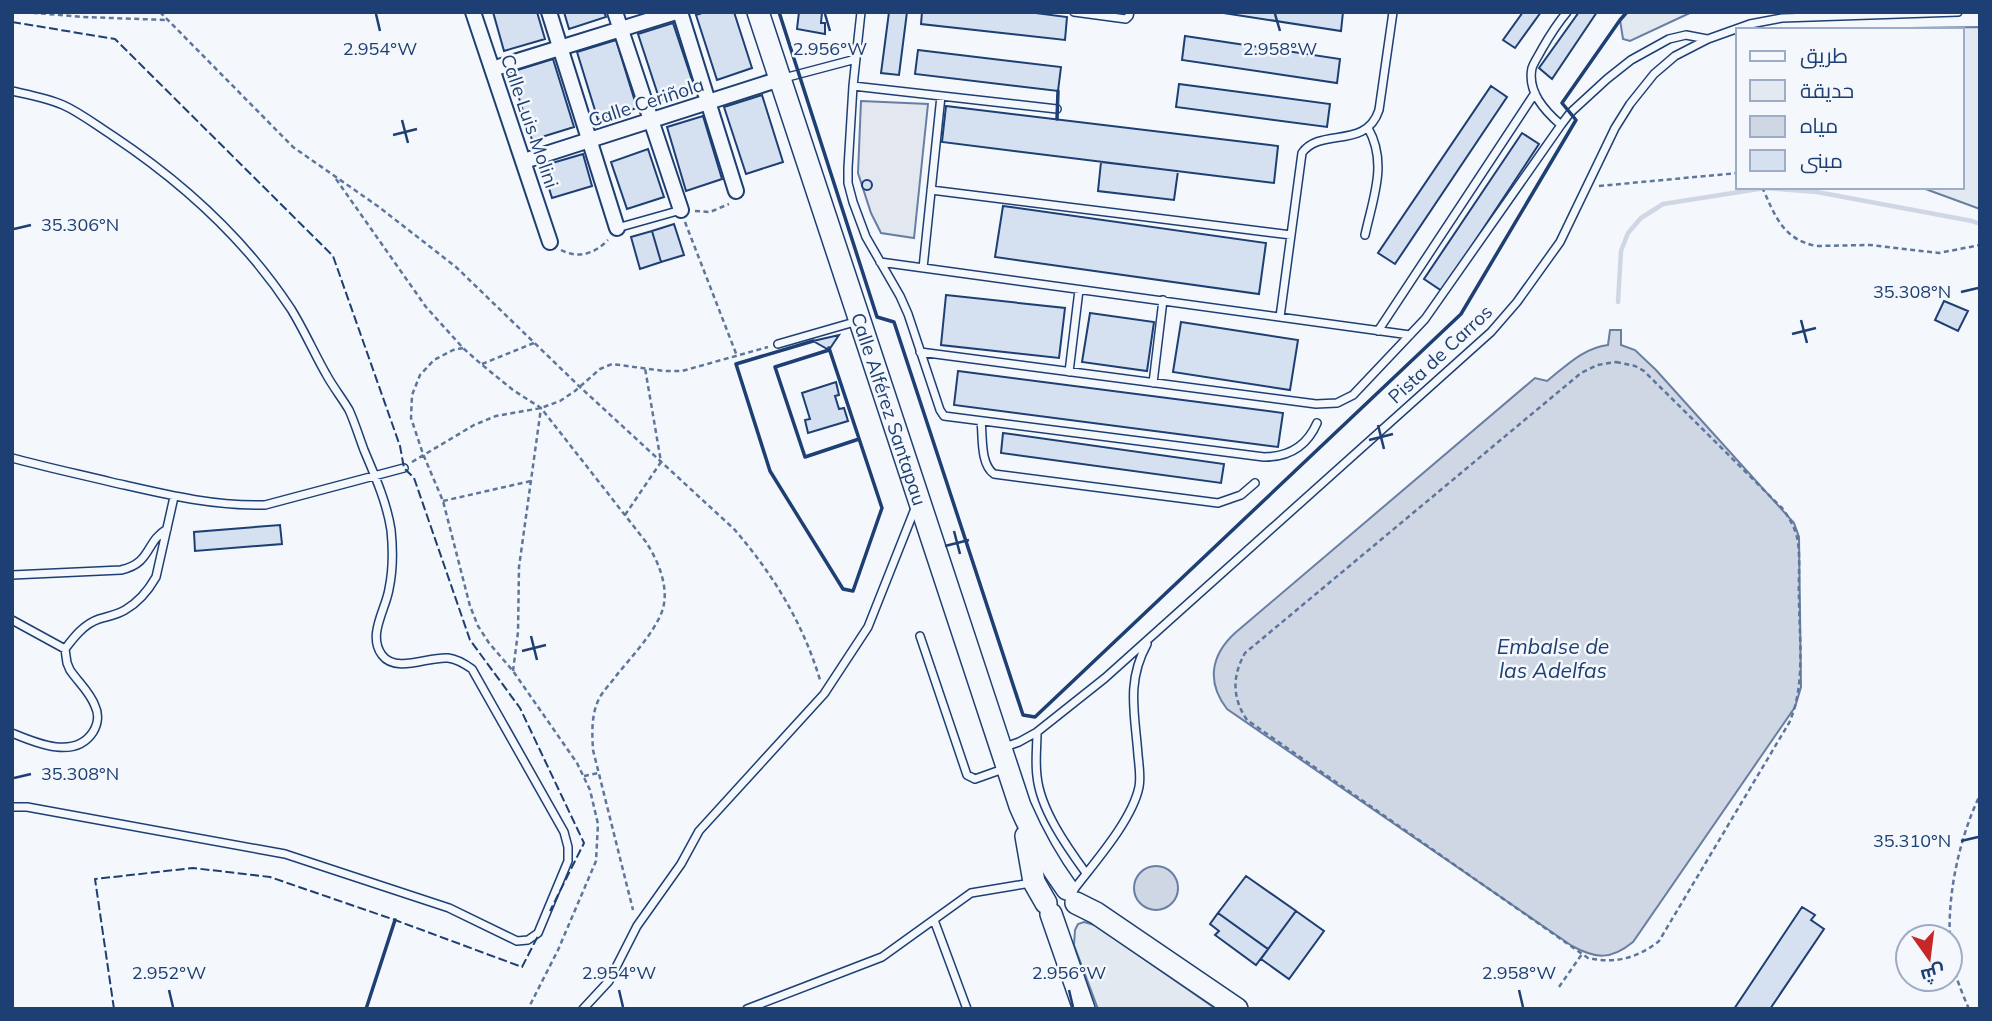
<svg xmlns="http://www.w3.org/2000/svg" width="1992" height="1021" font-family="Mulish,Cairo,sans-serif">
<style>
.green{fill:#e3e9f0;stroke:#687fa3;stroke-width:2}
.parking{fill:#e3e8f0;stroke:#687fa3;stroke-width:2}
.water{fill:#cfd7e4;stroke:#687fa3;stroke-width:2}
.lines{fill:none;stroke-linecap:round;stroke-linejoin:round}
.stream{stroke:#cfd7e4;stroke-width:4.5}
.building{fill:#d5e0f0;stroke:#1d3f73;stroke-width:2}
.lane-casing{stroke:#1d3f73;stroke-width:10}
.street-casing{stroke:#1d3f73;stroke-width:18}
.secondary-casing{stroke:#1d3f73;stroke-width:24}
.path{stroke:#5e769c;stroke-width:2.5;stroke-dasharray:5 3.5;stroke-linecap:butt}
.lane{stroke:#f4f7fb;stroke-width:7}
.street{stroke:#f4f7fb;stroke-width:14}
.secondary{stroke:#f4f7fb;stroke-width:21}
.fence{stroke:#1d3f73;stroke-width:2;stroke-dasharray:9 3.5;stroke-linecap:butt}
.wall{stroke:#1d3f73;stroke-width:3.5}
.ticks{fill:none;stroke:#1d3f73;stroke-width:2.5}
.labels{text-anchor:middle;stroke-width:5;stroke-linejoin:round;paint-order:stroke}
.street-label{font-size:19px;fill:#1d3f73;stroke:#f4f7fb}
.water-label{font-size:21px;font-style:italic;fill:#1d3f73;stroke:#f4f7fb}
.ticks-label{font-size:18px;text-anchor:middle;fill:#1d3f73;stroke:#f4f7fb;stroke-width:5;stroke-linejoin:round;paint-order:stroke}
</style>
<rect width="100%" height="100%" fill="#f4f7fb"/>
<!-- green -->
<path class="green" d="M1627 12H1692L1630 41 1623 39 1620 20Z
M1980 27V209L1920 187H1962V30H1908L1909 28Z
M1084 922 1095 925 1216 1009H1098L1074 945 1075 930 1078 924Z"/>
<!-- parking -->
<path class="parking" d="M861 101 928 104 914 238 881 233 871 213 858 173Z"/>
<!-- water -->
<path class="water" d="M1610 330H1621V345L1635 350 1656 370 1794 523 1799 537 1801 687 1795 707 1633 942C1611 960 1596 959 1572 946L1227 709C1206 682 1211 655 1235 633L1535 378 1547 381C1566 366 1583 348 1608 345Z
M1134 888a22 22 0 1 1 44 0a22 22 0 1 1-44 0Z"/>
<g class="lines">
<!-- stream -->
<path class="stream" d="M1618 302 1621 251 1628 233 1641 218 1663 204 1765 188 1817 192 1972 221 1980 224"/>
</g>
<!-- building -->
<path class="building" d="M493 12H537L545 39 504 51Z
M564 12H604L606 17 569 29Z
M705 12H734L752 68 717 80 696 15Z
M799 12H822L821 23H825V34L797 29Z
M889 12H907L899 75 881 73Z
M922 12H1028L1067 17 1065 40 921 24Z
M1217 12H1343L1341 31Z
M1523 12H1541L1515 48 1503 40Z
M1579 12H1597L1552 79 1539 68Z
M673 23 695 89 660 101 638 34Z
M1185 36 1340 59 1337 83 1182 60Z
M616 40 637 108 598 120 577 52Z
M918 50 1061 67 1058 91 915 74Z
M553 59 574 127 532 140 511 72Z
M1179 84 1330 104 1327 127 1176 107Z
M1491 86 1507 97 1395 264 1378 253Z
M762 95 783 162 746 174 724 107Z
M946 106 1278 146 1274 183 942 142Z
M703 116 722 179 686 191 667 127Z
M1522 133 1539 144 1442 291 1424 279Z
M648 149 664 197 627 209 611 162Z
M583 154 592 186 552 198 542 166Z
M1101 162 1178 171 1174 200 1098 191Z
M862 185a5 5 0 1 1 10 0a5 5 0 1 1-10 0Z
M1003 206 1266 243 1259 294 995 257Z
M674 224 684 255 661 262 652 231Z
M652 231 661 262 640 269 631 237Z
M946 295 1065 308 1059 358 941 345Z
M1944 301 1968 311 1958 331 1935 320Z
M1090 313 1154 322 1147 371 1082 362Z
M1181 322 1298 340 1290 390 1173 372Z
M839 335 829 350 813 341Z
M958 371 1283 413 1278 447 954 405Z
M836 382 839 395 835 396 839 409 844 408 848 421 808 433 805 420 810 419 802 393Z
M1003 433 1224 464 1221 483 1001 453Z
M280 525 282 544 195 551 194 532Z
M1246 876 1296 911 1268 949 1218 913Z
M1802 907 1815 915 1811 920 1824 929 1770 1009H1734Z
M1296 911 1324 931 1289 979 1261 959Z
M1218 913 1268 949 1256 965 1215 935 1219 931 1210 924Z"/>
<g class="lines">
<defs>
<path id="lane" d="M861 12 853 86 848 168V183L853 202 866 237 900 296 908 314 940 410 944 416 1264 457C1289 457 1307 446 1317 423
M1074 12 1126 19 1129 16 1130 12
M784 78 856 59
M853 86 1057 109
M12 91C30 95 47 98 63 105 81 113 97 126 113 136 182 182 245 239 291 309 304 330 314 353 326 374 333 387 342 398 349 410 355 423 359 437 364 450 375 476 387 503 391 530 393 549 393 570 389 589 386 609 367 635 382 655 396 674 429 656 448 658 457 659 465 664 472 669L564 832 568 847V861L538 933 528 940 517 941 449 908 285 854 27 807H12
M1561 125C1545 111 1527 92 1532 68 1534 62 1539 55 1542 49 1550 35 1557 24 1567 12
M931 190 1291 235
M617 228 681 210
M1365 235C1373 198 1388 163 1368 128
M880 262 1410 335
M923 268 941 96
M1280 317 1302 153C1320 127 1366 150 1379 110L1393 12
M1378 331 1535 93
M778 344 858 321
M920 352 1316 404 1337 403 1353 395 1425 319 1561 125 1570 113 1607 79 1631 60 1669 39 1686 35 1707 39
M1069 372 1079 290
M1153 383 1163 300
M981 421C983 437 980 464 994 474L1218 503 1241 495 1255 483
M12 458C45 467 78 474 111 482 164 494 210 506 265 505L404 468
M12 575 121 570C152 563 145 542 167 529
M12 620 65 649
M920 636 967 775 975 779 1006 768
M1037 732C1037 747 1035 762 1037 776 1040 809 1067 847 1086 873
M12 733C36 743 75 760 93 732 98 724 99 714 95 706 90 692 78 682 70 670L67 663 65 649C74 637 84 624 99 619 108 616 117 615 125 610 139 602 148 591 156 577L174 497
M1005 747 1019 742 1037 732 1105 678 1491 332 1517 302 1560 242 1615 128 1630 104 1654 74 1675 56 1708 39 1750 24 1782 18 1958 12
M1072 892C1093 864 1132 821 1139 787 1141 777 1139 766 1138 755 1135 714 1126 682 1147 644
M934 920 967 1009
M583 1009 609 981 637 926 681 864 699 831 824 694 868 627 916 506
M747 1009 882 957 971 893 1031 883"/>
<path id="street" d="M473 12 550 242
M549 12 617 228
M615 12 681 210
M680 12 736 191
M492 69 676 12
M524 161 780 79"/>
<g id="secondary">
<path id="s1" d="M758 12 1020 806C1033 836 1048 863 1067 889"/>
<path d="M1026 836 1034 882 1046 903"/>
<path d="M1076 903 1096 913 1237 1009"/>
<path d="M1051 914 1084 1009"/>
</g>
</defs>
<!-- lane casing -->
<use href="#lane" class="lane-casing"/>
<!-- street casing -->
<use href="#street" class="street-casing"/>
<!-- secondary casing -->
<use href="#secondary" class="secondary-casing"/>
<!-- path -->
<path class="path" d="M24 12 83 17 167 20
M160 12 293 147 379 207 456 267 580 387 734 529C773 574 803 623 820 680
M336 179 426 307 463 348 481 364 513 390 541 408 646 542C659 562 671 591 661 614 651 637 631 657 616 676 611 683 604 690 600 697 591 713 592 733 593 750L633 910
M1599 186 1738 173
M1762 187C1775 215 1782 239 1816 246L1870 245 1939 253 1980 245
M695 211 710 212 729 204
M685 222 737 356
M561 250C579 259 594 254 608 240
M463 348 453 350 434 360 420 375 412 395 411 418 423 454 443 501 470 606 478 626 489 643 513 671 577 763 590 790 598 824 596 861 558 950 528 1009
M1616 362 1635 366 1644 371 1782 508C1789 517 1794 526 1797 537 1801 556 1798 578 1799 598 1799 637 1806 686 1789 723L1659 941C1638 958 1615 964 1588 958L1247 720C1232 698 1232 676 1245 653L1581 373 1597 365Z
M482 364 534 343
M412 462 474 425 496 416 541 408 560 401 575 391 600 369 612 364 664 371H682L768 347
M443 501 531 481
M625 515 661 462 645 368
M513 671 518 632 519 567 541 408
M584 776 598 773
M1559 987 1582 954
M1969 1009C1964 998 1959 985 1955 973 1941 920 1956 844 1980 795"/>
<!-- lane -->
<use href="#lane" class="lane"/>
<!-- street -->
<use href="#street" class="street"/>
<!-- secondary -->
<use href="#secondary" class="secondary"/>
<!-- fence -->
<path class="fence" d="M12 22 115 39 333 256 400 446 404 468 414 478 470 640 520 708 584 843 550 911
M114 1009 95 879 193 868 270 877 395 920 522 967 538 936"/>
<!-- wall -->
<path class="wall" d="M779 12 877 317 894 322 1023 715 1035 717 1461 314 1576 120 1562 103 1620 20 1627 12
M1057 119 1058 91
M813 341 736 364 770 471 843 589 853 591 882 508 829 348
M829 350 775 367 805 457 859 439
M366 1009 395 920"/>
</g>
<!-- ticks -->
<path class="ticks" d="M376 14 380 31M825 14 830 31M1275 14 1280 31M402 120 408 143M393 135 417 129M14 229 31 225M1961 292 1978 288M1801 320 1807 343M1792 334 1816 328M1378 425 1384 449M1369 440 1393 434M954 531 960 554M945 546 969 540M531 636 537 660M522 651 546 645M14 778 31 774M1961 841 1978 837M169 990 173 1007M619 990 623 1007M1069 990 1073 1007M1519 990 1523 1007"/>
<g class="labels">
<!-- street labels -->
<g class="street-label">
<text transform="translate(646 102) rotate(-18)" y="7">Calle Ceriñola</text>
<text transform="translate(530 121) rotate(71)" y="7">Calle Luis Molini</text>
<text transform="translate(1440 354) rotate(-43)" y="7">Pista de Carros</text>
<text dy="7" stroke="none"><textPath href="#s1" startOffset="418">Calle Alférez Santapau</textPath></text>
</g>
<!-- water labels -->
<g class="water-label">
<text x="1553" y="654">Embalse de<tspan x="1553" dy="24">las Adelfas</tspan></text>
</g>
</g>
<g class="ticks-label">
<text x="380" y="55">2.954°W</text>
<text x="830" y="55">2.956°W</text>
<text x="1280" y="55">2.958°W</text>
<text x="80" y="231">35.306°N</text>
<text x="1912" y="298">35.308°N</text>
<text x="80" y="780">35.308°N</text>
<text x="1912" y="847">35.310°N</text>
<text x="169" y="979">2.952°W</text>
<text x="619" y="979">2.954°W</text>
<text x="1069" y="979">2.956°W</text>
<text x="1519" y="979">2.958°W</text>
</g>
<!-- border -->
<rect width="1992" height="1021" fill="none" stroke="#1d3f73" stroke-width="28"/>
<!-- legend -->
<rect x="1736" y="28" width="228" height="161" fill="#f4f7fb" stroke="#9eadc5" stroke-width="2"/>
<rect x="1750" y="51" width="35" height="10" fill="#f4f7fb" stroke="#9eadc5" stroke-width="2"/>
<text x="1800" y="63" font-size="21" fill="#1d3f73">طريق</text>
<rect x="1750" y="80" width="35" height="21" fill="#e3e9f0" stroke="#9eadc5" stroke-width="2"/>
<text x="1800" y="98" font-size="21" fill="#1d3f73">حديقة</text>
<rect x="1750" y="116" width="35" height="21" fill="#cfd7e4" stroke="#9eadc5" stroke-width="2"/>
<text x="1800" y="133" font-size="21" fill="#1d3f73">مياه</text>
<rect x="1750" y="150" width="35" height="21" fill="#d5e0f0" stroke="#9eadc5" stroke-width="2"/>
<text x="1800" y="168" font-size="21" fill="#1d3f73">مبنى</text>
<!-- north arrow -->
<g transform="translate(1929 958) rotate(166)"><circle r="33" fill="#f4f7fb" stroke="#9eadc5" stroke-width="2"/>
<path d="M0-5L12 26L0 18L-12 26Z" fill="#c62828"/>
<text y="-10" font-size="19" font-weight="bold" text-anchor="middle" fill="#1d3f73">ش</text>
</g>
</svg>
